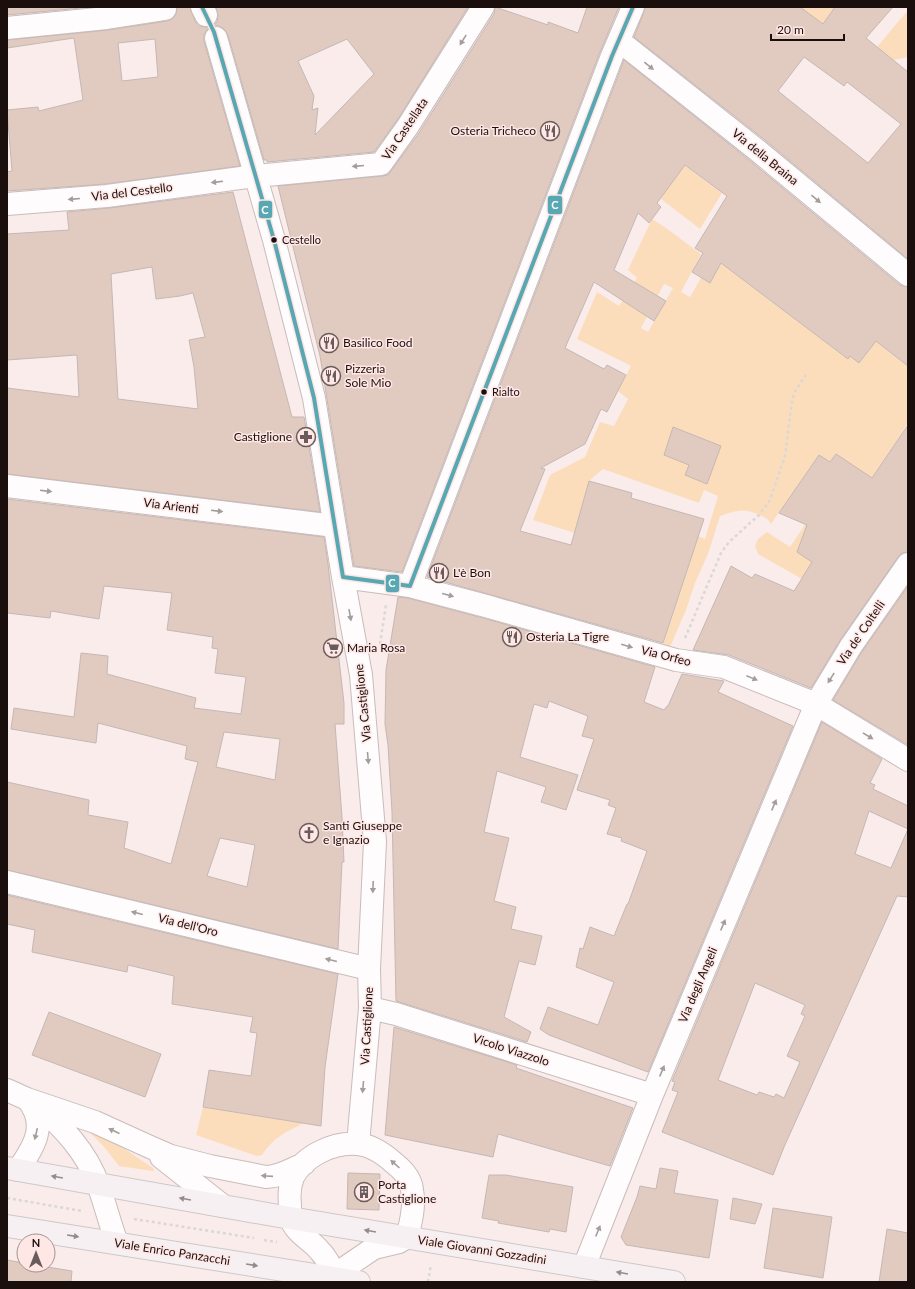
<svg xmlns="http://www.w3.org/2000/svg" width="915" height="1289" font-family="Lato,sans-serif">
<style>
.green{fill:#fcddbb;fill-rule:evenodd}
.building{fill:#e1cac0;stroke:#c4b8b5;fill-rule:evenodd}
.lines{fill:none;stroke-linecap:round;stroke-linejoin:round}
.minor-casing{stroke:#c9bcbb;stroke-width:24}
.major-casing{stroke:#cfc8c8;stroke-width:24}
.path{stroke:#dbd7d7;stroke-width:2.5;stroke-dasharray:3 3;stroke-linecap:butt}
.minor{stroke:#fefcfc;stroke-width:22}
.major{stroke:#f7f0f2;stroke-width:22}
.bus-1-casing{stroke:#ffe7e5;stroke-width:7}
.bus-1{stroke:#58a8b4;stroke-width:4}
.oneway{fill:#a39d9d}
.oneway2{fill:#948b8b}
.bus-dot{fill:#1b0f0e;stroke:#ffe7e5;stroke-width:1.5}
.labels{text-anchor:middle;stroke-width:3;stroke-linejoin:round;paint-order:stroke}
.bus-label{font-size:11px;fill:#1b0f0e;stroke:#ffe7e5;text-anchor:start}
.street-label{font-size:12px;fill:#1b0f0e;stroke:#ffe7e5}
.poi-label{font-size:12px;fill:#1b0f0e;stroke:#ffe7e5;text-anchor:start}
.line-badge{stroke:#ffe7e5;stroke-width:1.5}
.badge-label{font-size:11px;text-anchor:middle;font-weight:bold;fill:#fff}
</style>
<rect width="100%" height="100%" fill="#f9eceb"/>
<!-- green -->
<path class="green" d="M800 7H836L823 24Z
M908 10V57L894 60 877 47Z
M676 159 722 193 700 229 661 199 664 193 654 186Z
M652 219 666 228 701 254 681 292 690 297 701 278 710 283 721 263 848 359 850 356 859 363 876 341 908 366V422L897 441 802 579 758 554 755 546 758 539 767 532 790 547 847 462 836 454 830 462 819 455 771 524C768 519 765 517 759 515 744 507 735 511 720 516L708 554 695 583 686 610 670 647 663 645 690 562 687 532 705 539 718 496 704 490 699 503 603 469 589 481 575 533 533 520 550 475 585 457 600 422 614 426 628 399 618 391 631 366 577 339 597 292 619 306 637 278 628 270ZM664 284 673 288 648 332 641 328ZM673 427 721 446 707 484 685 475 689 465Z
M203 1107 304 1123C286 1132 274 1137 262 1155L257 1156 196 1135Z
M83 1125 113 1141 153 1168 154 1171H152L119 1166 105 1148Z"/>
<!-- building -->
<path class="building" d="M7 7H91L7 15Z
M177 7H190L195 21 199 26 206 27 212 26 217 22 218 15 216 7H468L398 119 374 152 267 162V160H264L228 35 224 29 219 26H213L207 30 204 35V41L240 166 106 184 7 191V172L12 171 7 110 38 107 39 111 83 100 74 38 7 48V40L108 30 167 21 172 19 176 14ZM155 39 158 77 122 81 118 43ZM347 39 374 74 315 135 318 108 312 110 314 96 298 61Z
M495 7 548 25V22L578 33 587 7H619L600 52 402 572 354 566 320 356 278 186 382 176 388 175 419 133 494 14Z
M645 7H800L823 24 835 7H893L866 38 908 72V259L765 140 634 37 644 12ZM804 57 844 86 847 82 901 124 868 163 778 91Z
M624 60 749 160 900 285 908 287V366L876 341 859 363 850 356 848 359 721 263 710 283 692 272 703 253 695 248 727 196 685 165 657 203 661 207 649 223 638 213 614 270 666 301 654 321 594 282 565 348 604 369 607 365 626 375 607 412 601 409 585 444 541 468 545 469 520 531 571 545 589 481 632 493 631 498 704 519 663 643 427 577Z
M233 192 292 417H304L320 512 7 474V388L79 397 77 355 7 360V234L69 230 67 212 109 208ZM152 267 156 299 180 296 193 293 205 337 189 340 194 367 198 409 118 399 111 274Z
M908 425V552L902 553 898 557 841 639 811 688 729 655 693 650 731 566 752 578 755 574 794 591 812 562 797 552 807 525 779 513 819 455 830 462 836 454 872 478Z
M673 427 721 446 707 484 685 475 689 465 664 455Z
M7 499 324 537 328 564 344 703V724H335L342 817 344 862H342L338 949 7 870V782L89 800 88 815 128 822 124 848 171 864 198 762 185 759 187 746 98 723 96 743 11 729 14 708 74 717 81 653 108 656 107 674 196 698 194 708 241 714 246 677 215 673 218 649 212 648 213 637 167 630 172 593 104 586 99 619 51 611 50 618 7 613ZM224 732 280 739 275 780 216 767ZM220 838 255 845 247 887 207 876Z
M908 586V745L833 700 861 653Z
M398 597 408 598 483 618 655 667 644 702 664 710 667 706H668L682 674 724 681 718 692 793 726 648 1072 549 1035 540 1029 548 1007 598 1025 614 982 576 967 580 948 583 949 590 927 614 936 627 904H628L647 851 621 841 622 838 607 834 616 808 608 805 610 800 577 790 594 739 582 736 588 716 549 701 547 708 534 704 520 757 578 775 566 810 541 802 546 787 497 771 484 832 509 838 494 901 516 907 511 929 542 936 535 965 519 961 504 1017 531 1032 527 1042 396 1001 392 812 388 745 385 724 386 670Z
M822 722 882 759 870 783 875 785 873 789 908 806V897L897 896 784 1147 773 1175 662 1132 678 1092 672 1090 675 1082 672 1081ZM869 811 908 829 891 868 855 854ZM755 983 805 1005 801 1014 805 1016 787 1056 800 1062 784 1098 776 1094 774 1097 759 1092 757 1095 718 1080Z
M7 895 338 974 325 1067 321 1126 203 1107 209 1070 251 1076 257 1033 250 1032 253 1017 172 1004 174 976 128 965 127 972 32 952 35 930 7 924Z
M49 1012 161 1054 145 1097 32 1055Z
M394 1027 517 1065 516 1068 633 1108 610 1166 498 1134 493 1157 385 1135Z
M660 1168 678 1171 674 1193 718 1200 709 1258 626 1245 621 1237 637 1197 640 1186 656 1189Z
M348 1173 380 1174 379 1210 347 1209Z
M489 1175H506L573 1187 566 1232 550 1229 549 1232 498 1223 499 1221 482 1218Z
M733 1198 762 1204 755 1224 730 1219Z
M773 1208 832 1217 823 1278 764 1268Z
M887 1229 908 1233V1282H879Z
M7 1260 24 1263V1265H35L72 1271 71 1282H7Z"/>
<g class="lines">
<defs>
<path id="minor" d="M202 7 206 15
M7 28 107 18 165 9
M216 38 274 240 314 398 343 577 361 675 375 842 369 969 370 1008 358 1144
M618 43 627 47 757 150 908 275
M7 204 107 196 256 176 381 164 408 126 483 7
M7 486 335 526
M343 577 410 586 612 56 633 7
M410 586 486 606 676 660 724 667 816 704 908 760
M7 882 369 969
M370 1008 396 1014 652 1095
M7 1090 27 1099 95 1122 150 1147 171 1156 210 1166 266 1177C280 1177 291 1169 304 1164
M36 1105C62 1125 87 1153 98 1184 105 1204 110 1224 117 1243
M161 1157 223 1206
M18 1170C34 1147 48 1125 28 1100
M584 1267 652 1095 816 704 851 646 908 564
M336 1282V1278L346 1267 374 1248 399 1242 407 1237C411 1222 415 1206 412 1190 411 1178 403 1170 394 1163 384 1154 371 1145 357 1144 333 1142 304 1156 293 1177 290 1185 289 1196 290 1204 290 1209 290 1215 291 1219 296 1234 310 1239 319 1250 327 1258 332 1268 336 1278"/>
<path id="major" d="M7 1168 290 1218 674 1282
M7 1226 359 1282"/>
</defs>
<!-- minor casing -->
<use href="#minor" class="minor-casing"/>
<!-- major casing -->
<use href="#major" class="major-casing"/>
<!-- path -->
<path class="path" d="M685 638 721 553 729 542 759 515 770 500 785 456 792 401 795 391 806 375
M380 644 386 605
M7 1198 82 1211
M134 1219 254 1238
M264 1240 277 1242
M428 1282 431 1265"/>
<!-- minor -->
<use href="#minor" class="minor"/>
<!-- major -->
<use href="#major" class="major"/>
<defs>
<path id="bus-1" d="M202 7 214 32 274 240 314 398 343 577 410 586 612 56 633 7"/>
</defs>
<!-- bus-1 casing -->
<use href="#bus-1" class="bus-1-casing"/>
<!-- bus-1 -->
<use href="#bus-1" class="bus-1"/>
</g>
<!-- one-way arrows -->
<defs><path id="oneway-solid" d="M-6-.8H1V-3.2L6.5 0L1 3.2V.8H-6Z"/></defs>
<g class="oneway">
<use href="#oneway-solid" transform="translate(463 40) rotate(122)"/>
<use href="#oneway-solid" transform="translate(649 66) rotate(39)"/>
<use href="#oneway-solid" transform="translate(358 166) rotate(175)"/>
<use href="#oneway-solid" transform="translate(217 182) rotate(173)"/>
<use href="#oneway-solid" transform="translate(74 199) rotate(175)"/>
<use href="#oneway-solid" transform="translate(816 199) rotate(40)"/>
<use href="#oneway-solid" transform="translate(46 491) rotate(7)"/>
<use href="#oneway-solid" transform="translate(217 511) rotate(7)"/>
<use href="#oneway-solid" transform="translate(448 595) rotate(15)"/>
<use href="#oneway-solid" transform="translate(350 615) rotate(80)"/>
<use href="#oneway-solid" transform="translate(627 646) rotate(16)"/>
<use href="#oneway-solid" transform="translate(752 678) rotate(22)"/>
<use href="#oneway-solid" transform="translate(831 678) rotate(122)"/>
<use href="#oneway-solid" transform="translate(868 736) rotate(31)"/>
<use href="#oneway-solid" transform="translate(368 758) rotate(85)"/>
<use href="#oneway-solid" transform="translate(774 805) rotate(-67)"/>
<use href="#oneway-solid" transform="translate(373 887) rotate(92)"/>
<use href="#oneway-solid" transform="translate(137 913) rotate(-166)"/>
<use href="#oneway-solid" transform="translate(723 925) rotate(-67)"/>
<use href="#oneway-solid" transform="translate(331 960) rotate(-166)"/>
<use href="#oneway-solid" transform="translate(662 1071) rotate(-67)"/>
<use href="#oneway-solid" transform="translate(363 1087) rotate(95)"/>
<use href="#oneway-solid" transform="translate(114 1131) rotate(-156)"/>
<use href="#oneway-solid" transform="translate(36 1134) rotate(103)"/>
<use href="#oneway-solid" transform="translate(395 1164) rotate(-138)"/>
<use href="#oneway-solid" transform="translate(267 1176) rotate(-176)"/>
<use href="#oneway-solid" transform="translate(598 1231) rotate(-68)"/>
</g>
<g class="oneway2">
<use href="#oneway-solid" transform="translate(57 1177) rotate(-170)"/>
<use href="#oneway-solid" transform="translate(185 1199) rotate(-170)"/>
<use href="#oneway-solid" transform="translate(370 1231) rotate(-170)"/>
<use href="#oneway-solid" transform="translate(73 1236) rotate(9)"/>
<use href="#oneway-solid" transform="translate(252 1265) rotate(9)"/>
<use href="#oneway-solid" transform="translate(622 1273) rotate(-170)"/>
</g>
<!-- icons -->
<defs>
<symbol id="restaurant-ring" viewBox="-11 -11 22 22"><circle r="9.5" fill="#ffe7e5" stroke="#695c5b" stroke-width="1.5"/><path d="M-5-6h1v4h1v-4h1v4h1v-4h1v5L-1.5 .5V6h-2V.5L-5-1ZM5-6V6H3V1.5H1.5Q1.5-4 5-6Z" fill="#695c5b"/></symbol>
<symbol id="pharmacy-ring" viewBox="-11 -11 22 22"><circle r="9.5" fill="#ffe7e5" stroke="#695c5b" stroke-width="1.5"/><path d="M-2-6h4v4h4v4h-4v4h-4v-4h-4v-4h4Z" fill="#695c5b"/></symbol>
<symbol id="supermarket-ring" viewBox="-11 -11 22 22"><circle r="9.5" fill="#ffe7e5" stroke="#695c5b" stroke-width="1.5"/><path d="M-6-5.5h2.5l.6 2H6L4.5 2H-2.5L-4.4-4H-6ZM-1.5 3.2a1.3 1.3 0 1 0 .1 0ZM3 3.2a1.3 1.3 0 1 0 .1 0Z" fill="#695c5b"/></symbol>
<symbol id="church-ring" viewBox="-11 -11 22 22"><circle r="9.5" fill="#ffe7e5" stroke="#695c5b" stroke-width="1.5"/><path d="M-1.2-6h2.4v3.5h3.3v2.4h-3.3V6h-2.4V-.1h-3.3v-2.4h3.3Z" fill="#695c5b"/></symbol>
<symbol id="building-ring" viewBox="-11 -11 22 22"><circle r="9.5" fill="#ffe7e5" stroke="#695c5b" stroke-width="1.5"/><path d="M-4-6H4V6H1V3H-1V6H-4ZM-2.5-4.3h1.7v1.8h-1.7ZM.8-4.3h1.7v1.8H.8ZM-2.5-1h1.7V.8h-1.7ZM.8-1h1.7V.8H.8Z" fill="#695c5b"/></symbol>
</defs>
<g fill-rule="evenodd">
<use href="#restaurant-ring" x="539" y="120" width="22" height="22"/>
<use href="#restaurant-ring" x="318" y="332" width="22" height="22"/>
<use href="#restaurant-ring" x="320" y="365" width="22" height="22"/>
<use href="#pharmacy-ring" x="295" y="426" width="22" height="22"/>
<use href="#restaurant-ring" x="428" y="562" width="22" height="22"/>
<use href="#restaurant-ring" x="501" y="626" width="22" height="22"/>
<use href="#supermarket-ring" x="322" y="637" width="22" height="22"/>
<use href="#church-ring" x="298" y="822" width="22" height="22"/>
<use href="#building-ring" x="353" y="1181" width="22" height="22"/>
</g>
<!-- markers -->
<g class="bus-dot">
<circle cx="274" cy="240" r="3.5"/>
<circle cx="484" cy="392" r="3.5"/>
</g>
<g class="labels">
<!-- bus labels -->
<g class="bus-label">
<text x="282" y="244">Cestello</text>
<text x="492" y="396">Rialto</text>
</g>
<!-- street labels -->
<g class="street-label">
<text transform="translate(405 129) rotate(-56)" y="4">Via Castellata</text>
<text transform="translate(765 157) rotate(39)" y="4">Via della Braina</text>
<text transform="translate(132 192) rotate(-7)" y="4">Via del Cestello</text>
<text transform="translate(171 506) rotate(7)" y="4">Via Arienti</text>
<text transform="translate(861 633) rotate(-56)" y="4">Via de' Coltelli</text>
<text transform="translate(666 656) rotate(14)" y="4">Via Orfeo</text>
<text transform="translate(363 703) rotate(-96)" y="4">Via Castiglione</text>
<text transform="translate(188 925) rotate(14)" y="4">Via dell'Oro</text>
<text transform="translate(698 985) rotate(-67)" y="4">Via degli Angeli</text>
<text transform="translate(367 1026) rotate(-87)" y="4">Via Castiglione</text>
<text transform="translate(511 1050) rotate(18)" y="4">Vicolo Viazzolo</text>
<text transform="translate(482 1250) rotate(9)" y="4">Viale Giovanni Gozzadini</text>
<text transform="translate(172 1252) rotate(9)" y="4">Viale Enrico Panzacchi</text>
</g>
<!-- poi labels -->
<g class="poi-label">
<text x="536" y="135" text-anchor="end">Osteria Tricheco</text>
<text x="343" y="347">Basilico Food</text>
<text x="345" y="373">Pizzeria<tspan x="345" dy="14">Sole Mio</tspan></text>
<text x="292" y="441" text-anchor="end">Castiglione</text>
<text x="453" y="577">L'è Bon</text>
<text x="526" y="641">Osteria La Tigre</text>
<text x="347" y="652">Maria Rosa</text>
<text x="323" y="830">Santi Giuseppe<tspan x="323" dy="14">e Ignazio</tspan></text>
<text x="378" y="1189">Porta<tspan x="378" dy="14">Castiglione</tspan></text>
</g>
</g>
<g class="line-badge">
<rect x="547" y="195" width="16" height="20" rx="4" fill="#58a8b4"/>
<rect x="258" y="200" width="15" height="19" rx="4" fill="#58a8b4"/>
<rect x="385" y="574" width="15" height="19" rx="4" fill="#58a8b4"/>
</g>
<g class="badge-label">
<text x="555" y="209">C</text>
<text x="265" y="214">C</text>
<text x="392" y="587">C</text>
</g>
<!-- border -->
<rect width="915" height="1289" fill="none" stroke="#1b0f0e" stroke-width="16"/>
<!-- north arrow -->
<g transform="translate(36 1253)"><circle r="19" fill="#ffe7e5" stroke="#a4918f"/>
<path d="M0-3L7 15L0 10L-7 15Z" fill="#695c5b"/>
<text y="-6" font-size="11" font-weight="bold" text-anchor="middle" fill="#1b0f0e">N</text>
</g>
<!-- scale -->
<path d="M771 34v6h73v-6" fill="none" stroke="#1b0f0e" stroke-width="2"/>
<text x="777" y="34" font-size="12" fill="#1b0f0e" stroke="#ffe7e5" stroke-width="3" paint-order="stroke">20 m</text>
</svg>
